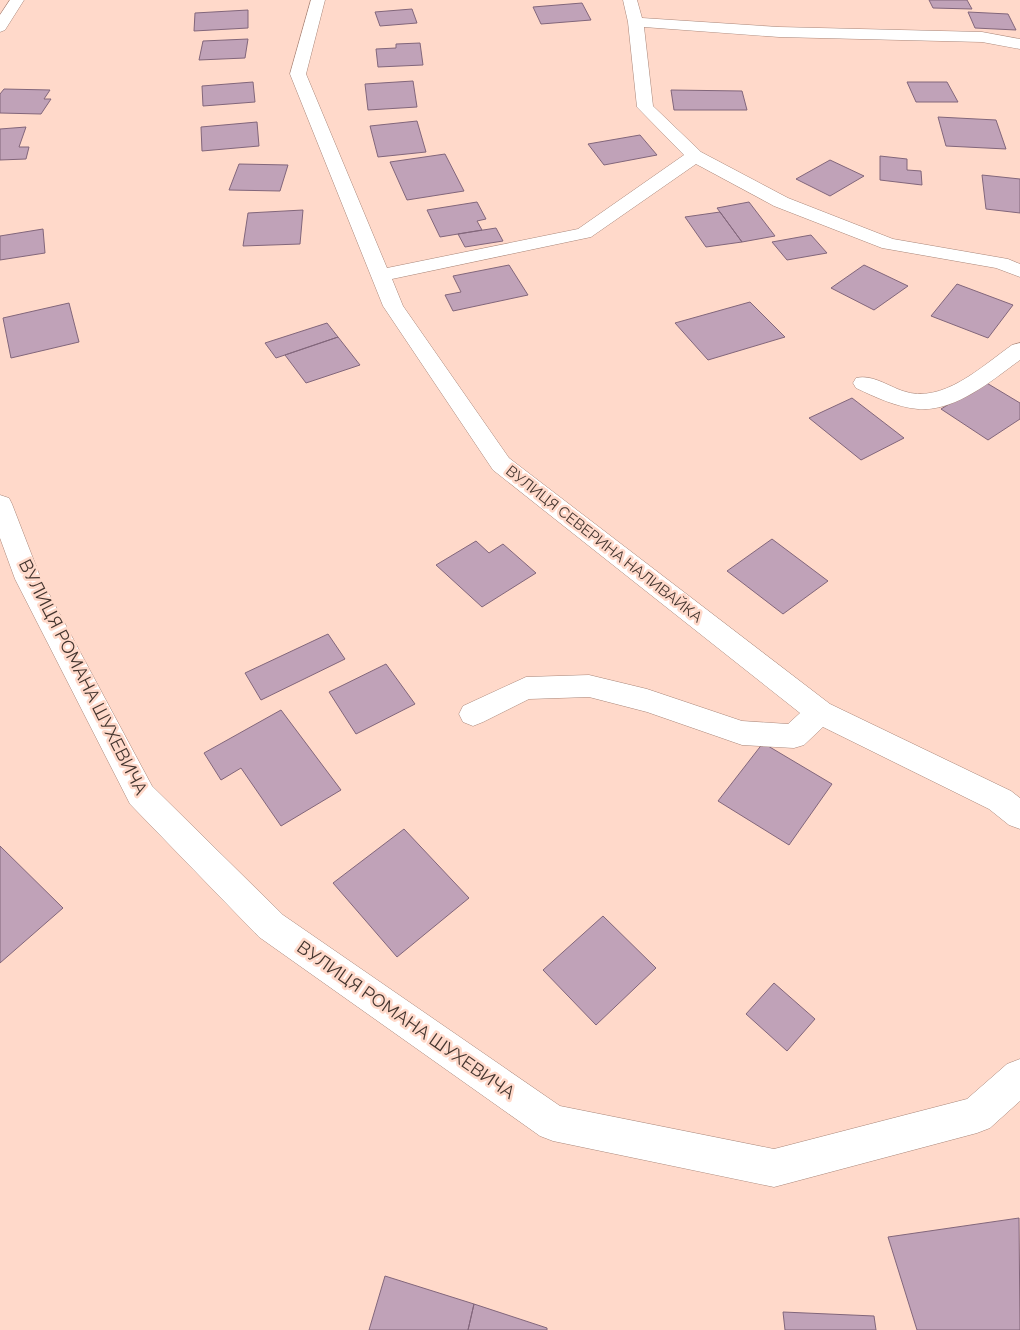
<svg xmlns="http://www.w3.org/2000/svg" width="1020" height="1330" font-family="Raleway,sans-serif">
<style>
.building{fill:#c0a2b8;stroke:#82667b}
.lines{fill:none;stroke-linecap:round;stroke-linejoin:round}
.minor-casing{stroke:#a98679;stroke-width:1}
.minor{fill:#fff;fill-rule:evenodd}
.labels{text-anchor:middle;stroke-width:5;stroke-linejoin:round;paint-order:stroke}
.street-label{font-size:15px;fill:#43342e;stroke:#ffd9ca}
.near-street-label{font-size:18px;fill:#43342e;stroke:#ffd9ca}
</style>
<rect width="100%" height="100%" fill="#ffd9ca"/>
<!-- building -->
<path class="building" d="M929 0H967L972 9 933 8Z
M582 3 591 20 541 24 533 7Z
M412 9 417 23 380 26 375 12Z
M248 10V28L194 31 195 13Z
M968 12 1008 14 1016 30 975 28Z
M248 39 245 58 199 60 203 41Z
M420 43 423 65 378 67 376 49 396 48V44Z
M413 81 417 107 368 110 365 84Z
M253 82 255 102 203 106 202 86Z
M907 82H947L958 102H916Z
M4 89 50 90 44 99H51L41 114 0 113V94Z
M671 90 742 91 747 110H674Z
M938 117 996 120 1006 149 946 146Z
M417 121 426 152 378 157 370 126Z
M257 122 259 146 202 151 201 127Z
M26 127 19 147H29L26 159 0 160V129Z
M640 135 657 155 604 165 588 144Z
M445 154 464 191 407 200 390 162Z
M880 156 907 159V170L921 171 922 185 880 180Z
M830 160 864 176 830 196 796 179Z
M239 164 288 165 280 191 229 190Z
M982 175 1020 179V213L986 209Z
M477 202 486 219 477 221 482 230 440 237 427 210Z
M749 202 775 236 742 242 717 208Z
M303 210 300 244 243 246 248 213Z
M720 212 742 242 706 247 685 217Z
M496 228 503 241 465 247 458 234Z
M43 229 45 253 0 260V236Z
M811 235 827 253 787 260 772 242Z
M509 265 528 295 453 311 445 295 461 292 453 276Z
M864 265 908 286 874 310 831 288Z
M957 284 1013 305 988 338 931 316Z
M750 302 785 337 708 360 675 323Z
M69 303 79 342 11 358 3 318Z
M327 323 338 337 276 358 265 343Z
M338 337 360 365 306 383 285 355Z
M985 382 1020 403V419L988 440 941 409Z
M852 398 904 438 861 460 809 418Z
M772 539 828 581 783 614 727 571Z
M476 541 489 553 503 544 536 573 482 607 436 565Z
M328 634 345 659 261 700 245 673Z
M386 664 415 704 356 734 329 692Z
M281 710 341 790 281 826 241 768 221 780 204 753Z
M763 743 832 784 789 845 718 801Z
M404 829 469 898 397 957 333 883Z
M0 846 63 908 0 963Z
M603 916 656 968 596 1025 543 970Z
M774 983 815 1019 787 1051 746 1014Z
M1019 1218 1020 1330H917L888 1237Z
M385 1276 474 1304 468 1330H369Z
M474 1304 547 1328V1330H468Z
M783 1312 874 1316 876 1330H785Z"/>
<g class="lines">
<defs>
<path id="minor" d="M10 0H24L5 30 0 32V15Z
M311 0H325L306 74 387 268 578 229 684 155 637 107 628 22 623 0H637L642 18 779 27 982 32 1020 39V49L982 42 779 37 644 27 653 106 701 152 788 198 893 239 1008 259 1020 264V277L996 268 882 248 774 206 696 164 591 237 392 279 403 306 509 458 830 704 1011 791 1020 798V829L1009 825 989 809 823 727 804 745 794 748 742 745 647 712 589 697 529 699 483 722 473 726 463 722 459 714 463 706 526 677 589 675 647 689 742 721 788 724 800 713 493 470 383 306 290 74Z
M1020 343V360C991 381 955 412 918 409 896 407 875 397 856 388L853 383 856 378C872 374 888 386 903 391 942 405 982 366 1012 345Z
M0 495 9 498 12 504 41 579 152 786 283 915 560 1106 774 1149 967 1099 1007 1064 1020 1059V1101L990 1128 977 1133 774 1187 553 1141 540 1136 259 937 130 804 15 579 0 538Z"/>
</defs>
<!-- minor casing -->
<use href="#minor" class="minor-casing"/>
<!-- minor -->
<use href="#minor" class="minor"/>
</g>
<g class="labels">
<!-- street labels -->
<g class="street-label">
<text transform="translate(604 544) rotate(38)" y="5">ВУЛИЦЯ СЕВЕРИНА НАЛИВАЙКА</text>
</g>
<!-- near-street labels -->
<g class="near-street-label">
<text transform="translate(83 677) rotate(63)" y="6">ВУЛИЦЯ РОМАНА ШУХЕВИЧА</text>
<text transform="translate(406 1020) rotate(35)" y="6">ВУЛИЦЯ РОМАНА ШУХЕВИЧА</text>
</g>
</g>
</svg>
